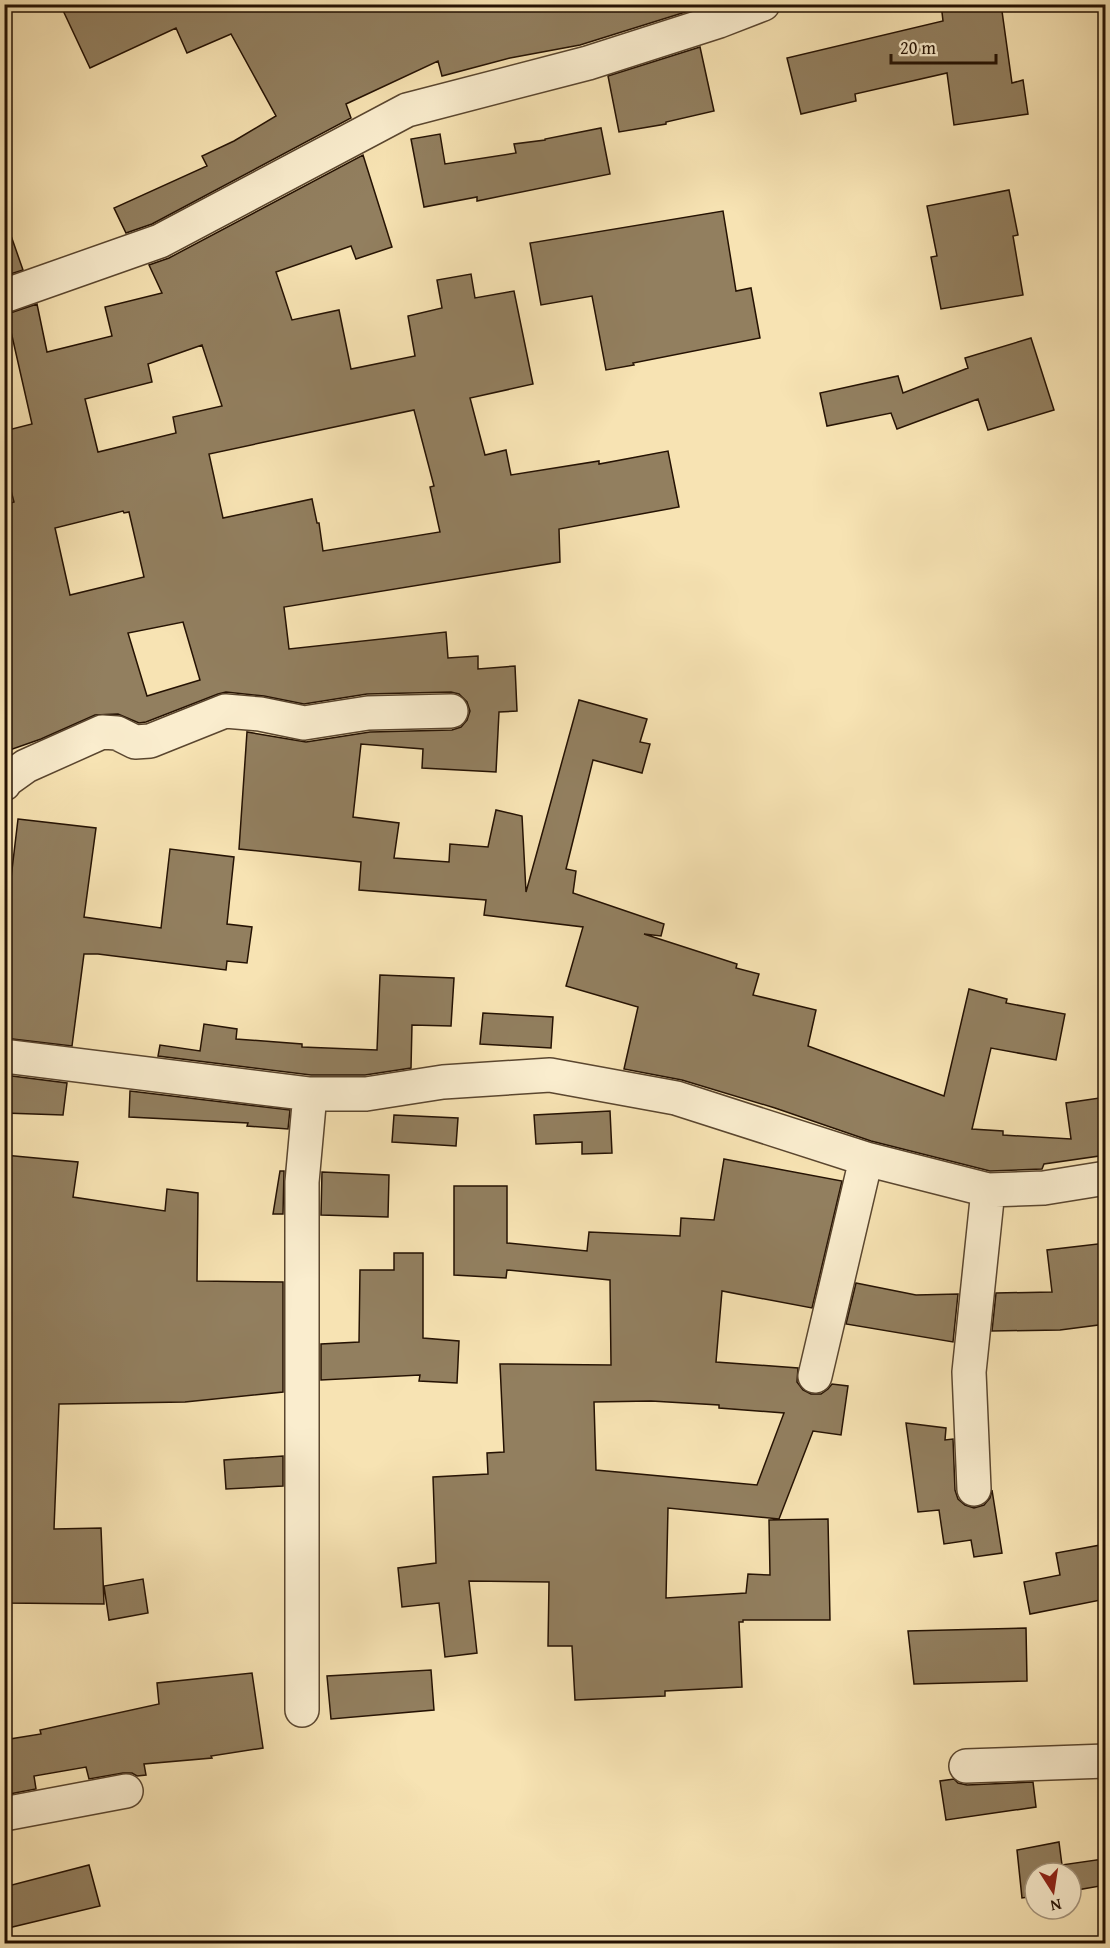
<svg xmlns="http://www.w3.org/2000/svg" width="1110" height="1948" font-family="'Gentium Book Plus',serif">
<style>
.building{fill:#927f5f;stroke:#251203;stroke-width:1.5;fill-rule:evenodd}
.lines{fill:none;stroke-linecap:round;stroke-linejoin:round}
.street-casing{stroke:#5a462f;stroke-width:36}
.street{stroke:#faedce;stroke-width:33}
</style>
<rect width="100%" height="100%" fill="#f7e3b3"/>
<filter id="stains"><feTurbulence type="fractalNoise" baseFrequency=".00333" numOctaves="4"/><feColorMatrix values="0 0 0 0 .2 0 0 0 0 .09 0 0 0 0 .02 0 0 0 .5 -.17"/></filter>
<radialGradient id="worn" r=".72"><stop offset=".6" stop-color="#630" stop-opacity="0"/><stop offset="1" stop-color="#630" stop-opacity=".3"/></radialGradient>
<!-- building -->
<path class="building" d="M60 4H690L692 10 580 45 510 58 442 76 438 61 346 104 351 118 152 224 126 233 114 208 207 166 202 156 234 141 276 116 231 34 187 53 176 28 90 68Z
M941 4H1001L1012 83 1023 80 1028 114 954 125 947 73 855 94 856 101 801 114 787 58 943 21Z
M700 47 714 111 666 122V124L619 132 608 76Z
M601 128 610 174 477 201V197L424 207 411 139 440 134 445 164 516 153 514 144 545 140V139Z
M363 155 392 247 356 259 351 246 276 272 292 320 339 310 351 369 415 356 408 316 442 308 437 280 471 274 475 298 514 291 533 384 470 398 485 455 506 450 511 475 599 461V464L668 451 679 507 559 529 560 562 284 607 289 649 446 632 448 658 478 656V669L515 666 517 711 499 712 496 772 422 768 423 749 361 744 353 817 399 823 394 858 449 862 450 844 488 847 496 810 522 816 526 892 579 700 647 719 640 742 650 744 642 773 593 760 566 869 576 871 573 893 664 924 661 936 644 934 737 964 736 968 759 974 753 995 816 1010 808 1046 944 1096 969 989 1007 999 1006 1003 1065 1014 1056 1060 991 1048 972 1129 1003 1131V1135L1071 1139 1066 1103 1106 1097V1155L1044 1164 1042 1169 990 1171 871 1141 775 1108 682 1080 624 1069 638 1007 566 986 583 927 484 915 486 900 359 890 361 862 239 849 247 732 306 742 370 732 452 730 461 727 467 720 470 711 467 702 459 694 451 692 367 694 304 704 264 696 226 692 218 694 146 722 139 723 118 714 95 715 41 739 4 752V505L14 502 4 464V431L32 424 7 314 37 304 47 352 112 336 105 307 162 293 149 265 169 258ZM202 345 222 406 173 417 176 433 98 452 85 399 152 382 148 364ZM414 410 434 486 430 487 440 532 323 551 319 523H317L312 499 223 518 209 454ZM123 511 124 513 129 512 144 577 70 595 55 528ZM183 622 200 680 147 696 128 633Z
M1009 190 1018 235 1013 236 1023 295 941 309 931 257 937 256 927 206Z
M723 211 736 291 751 288 760 338 633 363 634 365 606 370 592 296 541 305 530 243Z
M9 230 23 270 4 276V231Z
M1031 338 1054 410 988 430 978 399 897 429 891 413 827 426 820 393 898 376 903 393 968 368 965 358Z
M18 819 96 828 84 917 161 928 170 849 234 857 227 924 252 927 247 963 227 961 226 970 98 954H84L72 1046 4 1038V895H9Z
M380 975 454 978 451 1026 412 1025 411 1068 365 1075H311L158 1056 160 1045 200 1051 204 1024 237 1029 236 1039 302 1044V1047L377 1050Z
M483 1013 553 1017 551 1048 480 1044Z
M4 1075 67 1083 63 1115 4 1113Z
M130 1091 290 1110 288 1129 247 1126 248 1123 129 1117Z
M610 1111 612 1153 582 1154V1142L536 1144 534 1115Z
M394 1115 458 1118 456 1146 392 1142Z
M4 1155 78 1162 73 1197 165 1211 167 1189 198 1193 197 1281 283 1282V1392L185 1402 59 1404 54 1529 101 1528 104 1604 4 1603Z
M724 1159 842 1181 812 1308 722 1291 716 1362 798 1368 797 1382 803 1390 811 1394H821L828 1389 832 1384 848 1386 841 1435 813 1431 779 1519 668 1508 666 1598 746 1593 748 1574 770 1575 769 1520 828 1519 830 1620H743V1622H739L742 1687 665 1691V1696L575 1700 572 1646H548L549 1582 469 1581 477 1653 445 1657 439 1603 402 1607 398 1568 436 1563 433 1477 488 1474 487 1453 504 1452 500 1364 611 1365 610 1280 507 1270 506 1278 454 1275V1186H507V1243L587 1251 589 1232 680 1236 681 1218 714 1220ZM651 1401 719 1405V1408L784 1413 757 1485 596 1470 594 1402Z
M280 1171H284L283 1214H273Z
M322 1172 389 1175 388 1217 321 1215Z
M1106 1243V1324L1060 1330 992 1331 996 1293 1052 1292 1047 1250Z
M394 1253H423V1338L459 1341 457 1383 419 1381 420 1375 321 1380V1344L359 1342 360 1270H394Z
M856 1283 916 1295 958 1294 953 1342 846 1324Z
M906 1423 946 1428 945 1440 953 1439 955 1490 958 1499 965 1505 974 1508 984 1505 990 1498 992 1490 1002 1553 974 1557 971 1540 944 1544 939 1510 918 1512Z
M283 1456V1486L226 1489 224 1460Z
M1106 1544V1599L1030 1614 1024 1582 1060 1575 1056 1553Z
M143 1579 148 1613 109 1620 104 1586Z
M1026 1628 1027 1681 914 1684 908 1631Z
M431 1670 434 1710 331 1719 327 1676Z
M252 1673 263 1748 211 1756 212 1758 144 1764 146 1775 137 1776 132 1773H123L89 1779 86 1767 34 1776 36 1789 4 1795V1740L41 1734 40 1730 159 1704 157 1683Z
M954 1779 958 1783 967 1785 1033 1782 1036 1807 946 1820 940 1781Z
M1059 1842 1062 1865 1103 1859 1106 1885 1071 1891V1873H1035V1896L1022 1898 1017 1850Z
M89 1865 100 1906 4 1929V1887Z"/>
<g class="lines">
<defs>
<path id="street" d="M4 296 160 241 407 110 588 63 719 21 763 4
M4 784 5 781 26 766 102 732 117 733 135 742 150 741 225 711 260 714 304 723 368 713 451 711
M4 1056 310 1094H366L443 1082 550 1075 676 1098 866 1159 988 1190 1044 1188 1106 1178
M815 1376 866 1159
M974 1489 969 1372 988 1190
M302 1710V1182L310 1094
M966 1766 1106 1761
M4 1814 126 1791"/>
</defs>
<!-- street casing -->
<use href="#street" class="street-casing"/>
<!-- street -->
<use href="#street" class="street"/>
</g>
<!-- margin -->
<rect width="1110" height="1948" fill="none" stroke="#f7e3b3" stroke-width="24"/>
<rect x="6" y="6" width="1098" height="1936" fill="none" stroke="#251203" stroke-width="3"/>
<rect x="12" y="12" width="1086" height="1924" fill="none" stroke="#251203" stroke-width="1.5"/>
<!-- north arrow -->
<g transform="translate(1053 1891) rotate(168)"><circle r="28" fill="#faedce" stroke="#a5957d" stroke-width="1.5"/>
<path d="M0-4.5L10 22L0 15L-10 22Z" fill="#8f2418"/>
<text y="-9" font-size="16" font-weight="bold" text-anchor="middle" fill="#251203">N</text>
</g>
<!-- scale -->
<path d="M891 54v9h105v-9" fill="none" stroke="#251203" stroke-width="3"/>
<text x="900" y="54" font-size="18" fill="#251203" stroke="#faedce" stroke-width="4.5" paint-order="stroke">20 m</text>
<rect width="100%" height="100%" filter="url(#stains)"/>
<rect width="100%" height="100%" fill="url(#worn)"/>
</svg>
